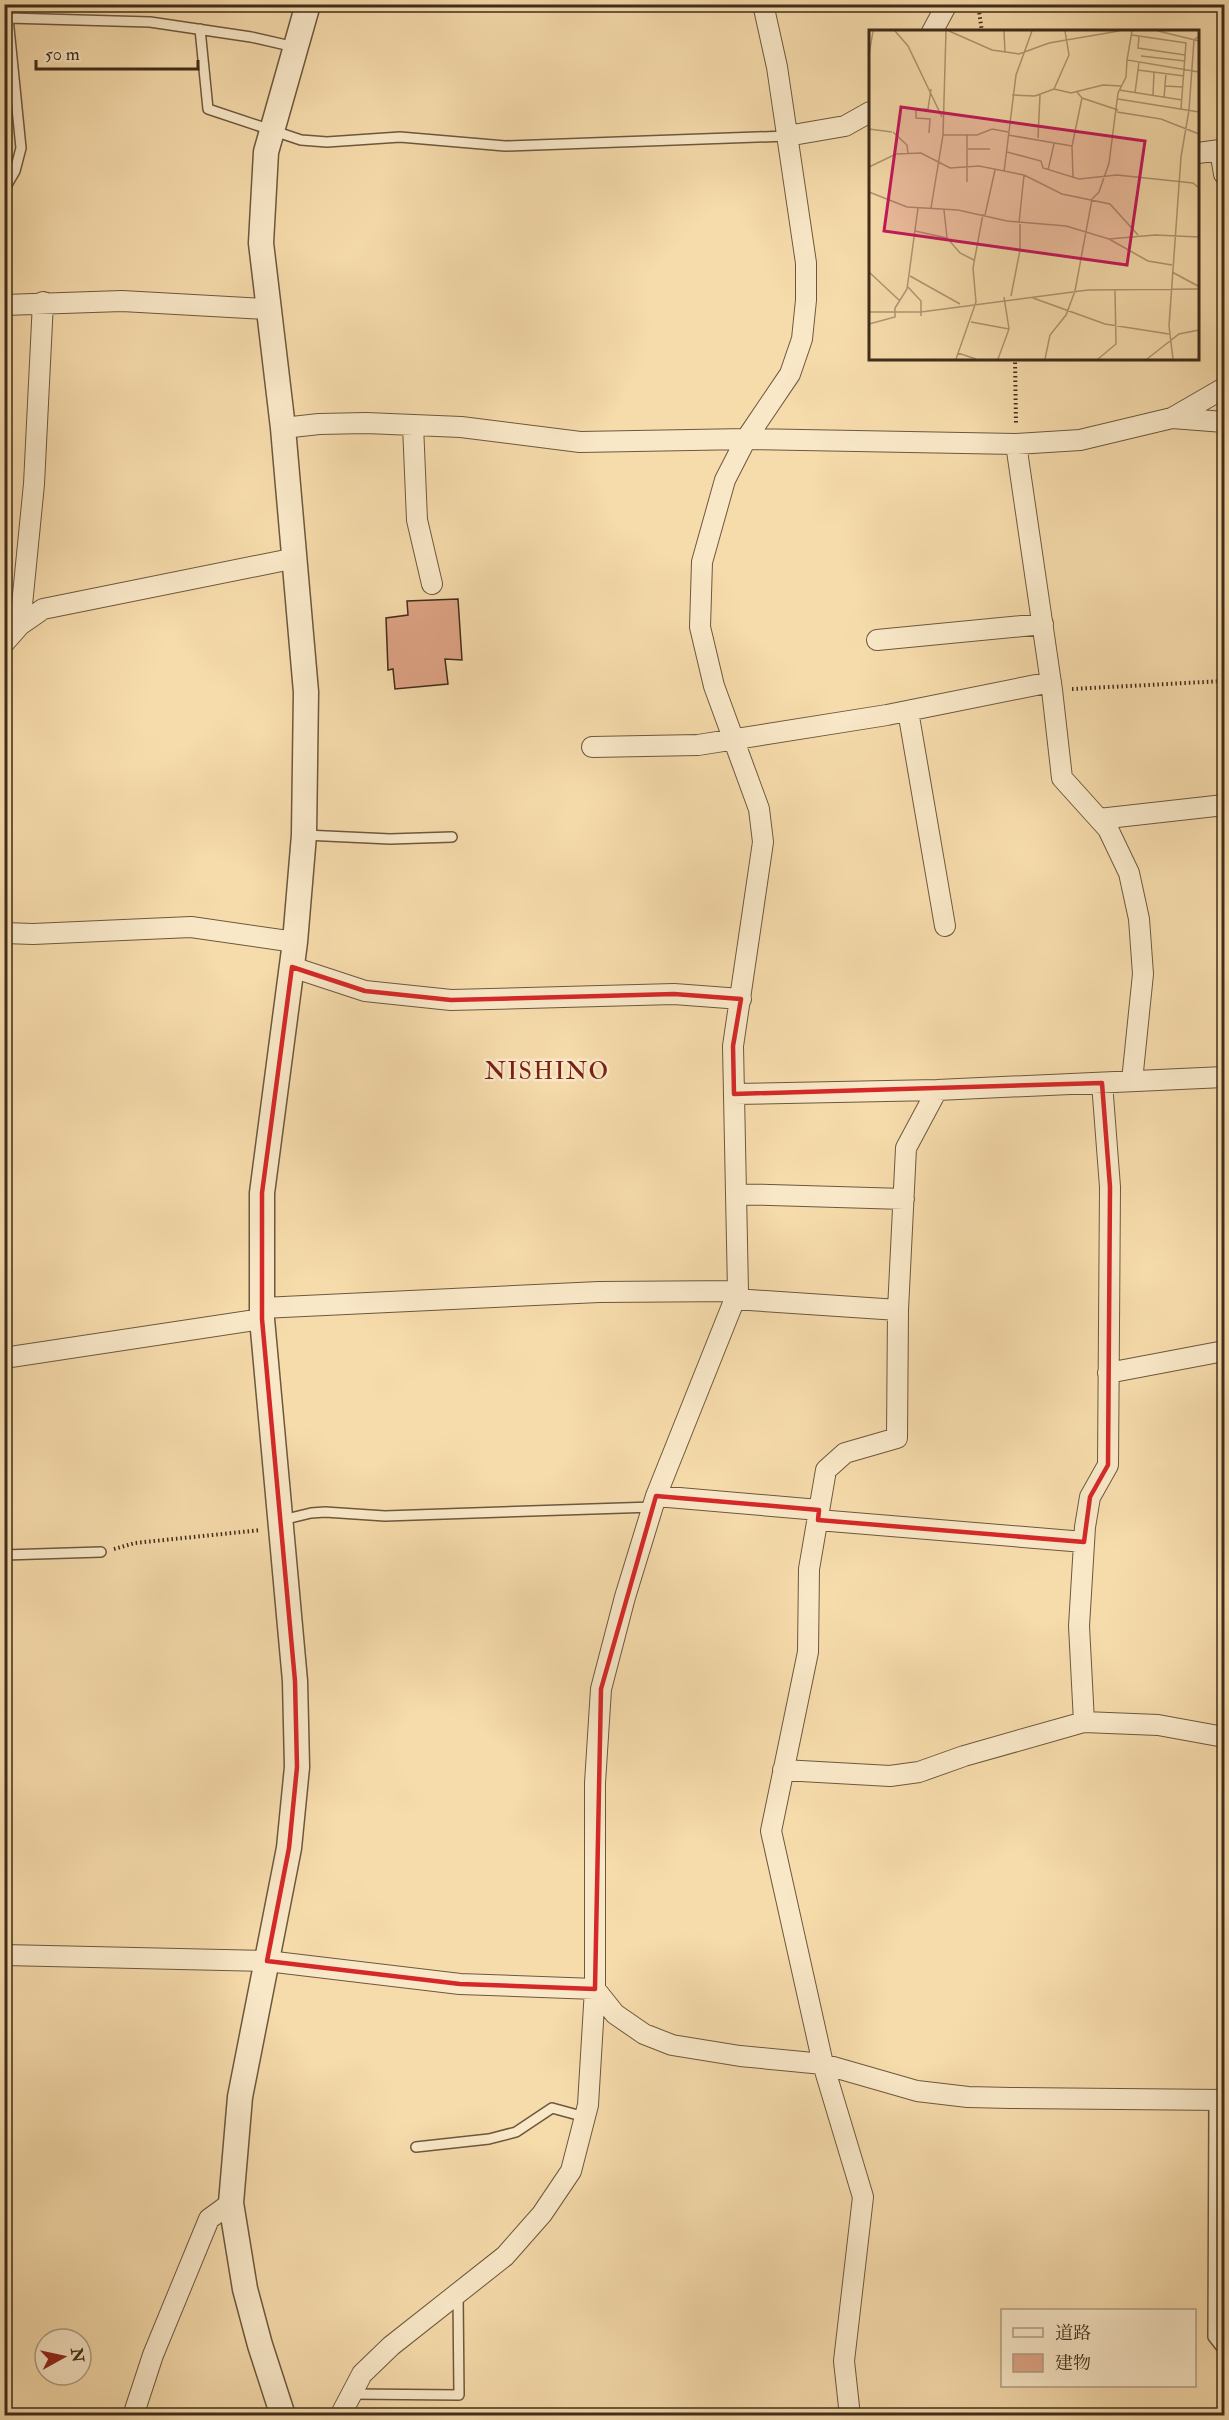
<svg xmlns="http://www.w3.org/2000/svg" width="1229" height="2420" font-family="'IM FELL Double Pica','Noto Serif JP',serif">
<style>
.building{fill:#e0a486;stroke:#3f2c1a;stroke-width:1.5}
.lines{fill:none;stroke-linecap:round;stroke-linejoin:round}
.service-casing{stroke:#6d583e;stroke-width:12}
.minor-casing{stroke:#6d583e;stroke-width:22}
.tertiary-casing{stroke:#6d583e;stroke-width:27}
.path{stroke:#3f2c1a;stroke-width:4;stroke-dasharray:1.5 3;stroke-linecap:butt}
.service{stroke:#f9e8c8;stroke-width:9}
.minor{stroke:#f9e8c8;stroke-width:20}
.tertiary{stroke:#f9e8c8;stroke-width:24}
.marked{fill:none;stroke:#d62828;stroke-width:4.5;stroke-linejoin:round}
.labels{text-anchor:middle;stroke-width:5;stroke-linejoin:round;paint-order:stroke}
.quarter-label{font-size:24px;letter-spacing:1.5px;fill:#7a1f14;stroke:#f9e8c8}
.inset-road{fill:none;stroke:#ad9571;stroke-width:1.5}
.view{fill:#c2185b;fill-opacity:0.15;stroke:#c2185b;stroke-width:3}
.inset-edge{fill:none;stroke:#3f2c1a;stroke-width:3}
</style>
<rect width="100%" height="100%" fill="#f6dbab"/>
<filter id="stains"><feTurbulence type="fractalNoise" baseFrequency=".00333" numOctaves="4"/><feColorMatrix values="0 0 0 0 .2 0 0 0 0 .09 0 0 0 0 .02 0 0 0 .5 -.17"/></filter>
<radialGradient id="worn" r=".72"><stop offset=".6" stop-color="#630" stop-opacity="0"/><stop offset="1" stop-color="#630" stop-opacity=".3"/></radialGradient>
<!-- building -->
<path class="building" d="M458 599 462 660 445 659 448 684 395 689 393 669 388 670 386 618 408 615 407 601Z"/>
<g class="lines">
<defs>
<path id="service" d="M4 5 8 18 21 148 15 171 4 190
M8 18 150 22 251 37 295 47
M200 29 208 109 301 140 327 142 400 137 505 146 787 136
M305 835 390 839 452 837
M282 1520 311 1513 325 1512 385 1516 653 1507
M4 1555 101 1552
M1214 2100 1213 2337 1224 2351
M416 2147 489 2139 516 2132 552 2108 585 2117
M351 2394 459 2395 458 2295"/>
<path id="minor" d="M932 32 947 4
M787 136 845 126 870 112
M1198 153 1220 150 1224 174
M4 305 122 301 267 309
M1172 418 1224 422
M413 425 417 520 432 584
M283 428 319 424 366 423 461 427 580 442 746 439 1016 444 1080 440 1172 418 1224 388
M1016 444 1052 690 1062 778 1108 829 1129 873 1139 919 1143 974 1132 1081
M20 625 34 484 43 302
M877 640 1043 624
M4 643 20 625 43 609 296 558
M908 711 945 926
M592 747 698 745 887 715 1051 682
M1099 819 1224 805
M4 933 33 934 191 927 295 942
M292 967 365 991 451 1000 674 994 741 999
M734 1094 937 1090 1224 1077
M736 1194 904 1199
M734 1299 898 1310
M262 1308 599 1292 738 1291
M4 1358 262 1319
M1108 1373 1224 1351
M656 1496 819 1510
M818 1520 1084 1542
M1084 1722 1079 1626 1085 1527 1090 1497 1108 1465 1110 1187 1102 1083
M783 1770 890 1776 919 1772 964 1756 1084 1722 1158 1725 1224 1737
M4 1955 267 1961 460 1984 595 1989 615 2014 644 2034 672 2045 740 2056 823 2064 917 2091 968 2097 1011 2098 1224 2100
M133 2416 153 2355 209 2219 231 2203
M340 2416 362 2374 391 2346 505 2256 542 2214 571 2171 588 2105 595 1989V1783L601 1689 625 1597 656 1496 738 1291 733 1046 763 842 759 809 714 686 700 627 702 562 725 480 746 439 790 374 802 339 806 300V263L777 67 763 4
M850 2416 844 2361 863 2197 823 2064 771 1831 808 1652 809 1569 826 1470 845 1453 897 1438 898 1310 906 1148 937 1090"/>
<path id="tertiary" d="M283 2416 260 2345 245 2289 231 2203 240 2097 289 1848 297 1767 295 1681 262 1319V1193L295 942 304 835 306 692 283 428 261 243 266 152 308 4"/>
</defs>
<!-- service casing -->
<use href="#service" class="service-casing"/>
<!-- minor casing -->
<use href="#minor" class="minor-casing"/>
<!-- tertiary casing -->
<use href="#tertiary" class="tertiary-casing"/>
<!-- path -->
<path class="path" d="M978 4 982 32
M1015 358 1016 425
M1072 689 1224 681
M114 1549 135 1543 261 1530"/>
<!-- service -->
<use href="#service" class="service"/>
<!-- minor -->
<use href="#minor" class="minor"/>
<!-- tertiary -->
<use href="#tertiary" class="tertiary"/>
</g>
<!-- marked area -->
<path class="marked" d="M292 967 365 991 451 1000 674 994 741 999 733 1046 734 1094 1102 1083 1110 1187 1108 1465 1090 1497 1084 1542 818 1520 819 1510 656 1496 601 1689 595 1989 460 1984 267 1961 289 1848 297 1767 295 1681 262 1319V1193Z"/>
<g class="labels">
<!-- quarter labels -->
<g class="quarter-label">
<text x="547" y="1079">NISHINO</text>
</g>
</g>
<!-- overview -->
<g transform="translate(869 30)">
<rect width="330" height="330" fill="#f6dbab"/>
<path class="inset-road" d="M26 1 39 16 73 87M80 1 123 20 150 24 180 13 250 1M135 1 136 22M263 1 258 30 330 42M289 1 330 11M263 5 317 13 312 79M270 6 269 18 316 25M0 25 4 1M272 26 316 31M269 40 315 46M296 56 314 57M185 59 200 25 196 1M250 60 313 70M208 62 213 68 249 80M266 63 270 32M143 65 166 66 185 59 202 63 234 55 252 56M284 66 285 42M295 68 297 43M249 69 330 82M248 82 292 89 330 104M0 99 23 102M24 102 38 115 39 124M60 103 61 89 47 88V80L59 79 62 59M74 105H108L123 99 139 102M98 105V152M139 105 203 116M169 108 171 65M99 119H121M138 122 172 131 174 138 210 149 248 145 324 153 330 158M0 137 27 124 52 123 81 138 110 136 155 145 193 164 241 174 269 205M179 140 185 114M135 142 147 45 163 1M204 147 203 116 213 68M0 162 38 177 89 180 138 191 197 196 240 209 286 205 330 207M62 178 74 105 77 1M75 180 78 208 91 223 105 230M116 185 126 140M150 193 155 145M46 201 78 208M240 209 279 231 303 235M0 242 31 271M303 242 329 256M41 246 91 274M39 257 52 271V286M142 266 151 220V194M164 268 236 294 300 304M0 282H52L219 260 330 259M102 292 140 299M0 294 26 287V278L38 259 49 178M89 323 107 329M87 329 107 272 104 238 114 184M129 329 140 299 135 267M176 329 181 305 197 285 206 261 223 169 230 162 240 133 249 63 257 47 258 30M229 329 247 314 246 260M278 329 310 304 330 300M304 329 300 296 312 127 320 80 325 10 330 6"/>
<path class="view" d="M32 77 276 111 258 235 15 201Z"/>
<rect width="330" height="330" class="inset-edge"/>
</g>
<!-- margin -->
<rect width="1229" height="2420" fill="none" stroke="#f6dbab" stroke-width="24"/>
<rect x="6" y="6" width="1217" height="2408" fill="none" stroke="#3f2c1a" stroke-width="3"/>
<rect x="12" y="12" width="1205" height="2396" fill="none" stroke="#3f2c1a" stroke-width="1.5"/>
<!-- legend -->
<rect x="1001" y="2309" width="195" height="78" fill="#f9e8c8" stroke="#af9d82" stroke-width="1.5"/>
<rect x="1013" y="2328" width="30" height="9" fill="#f9e8c8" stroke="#af9d82" stroke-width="1.5"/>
<text x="1055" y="2339" font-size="18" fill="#3f2c1a">道路</text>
<rect x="1013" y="2354" width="30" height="18" fill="#e0a486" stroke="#af9d82" stroke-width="1.5"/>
<text x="1055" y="2369" font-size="18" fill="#3f2c1a">建物</text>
<!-- north arrow -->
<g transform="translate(63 2357) rotate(82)"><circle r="28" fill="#f9e8c8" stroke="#af9d82" stroke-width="1.5"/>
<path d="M0-4.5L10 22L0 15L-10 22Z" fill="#8f2418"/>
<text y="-9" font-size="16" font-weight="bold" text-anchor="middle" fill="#3f2c1a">N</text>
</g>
<!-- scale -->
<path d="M36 60v9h162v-9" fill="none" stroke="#3f2c1a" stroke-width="3"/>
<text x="45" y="60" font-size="18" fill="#3f2c1a" stroke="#f9e8c8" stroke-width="4.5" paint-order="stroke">50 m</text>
<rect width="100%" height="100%" filter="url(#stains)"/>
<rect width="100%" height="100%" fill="url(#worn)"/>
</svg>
